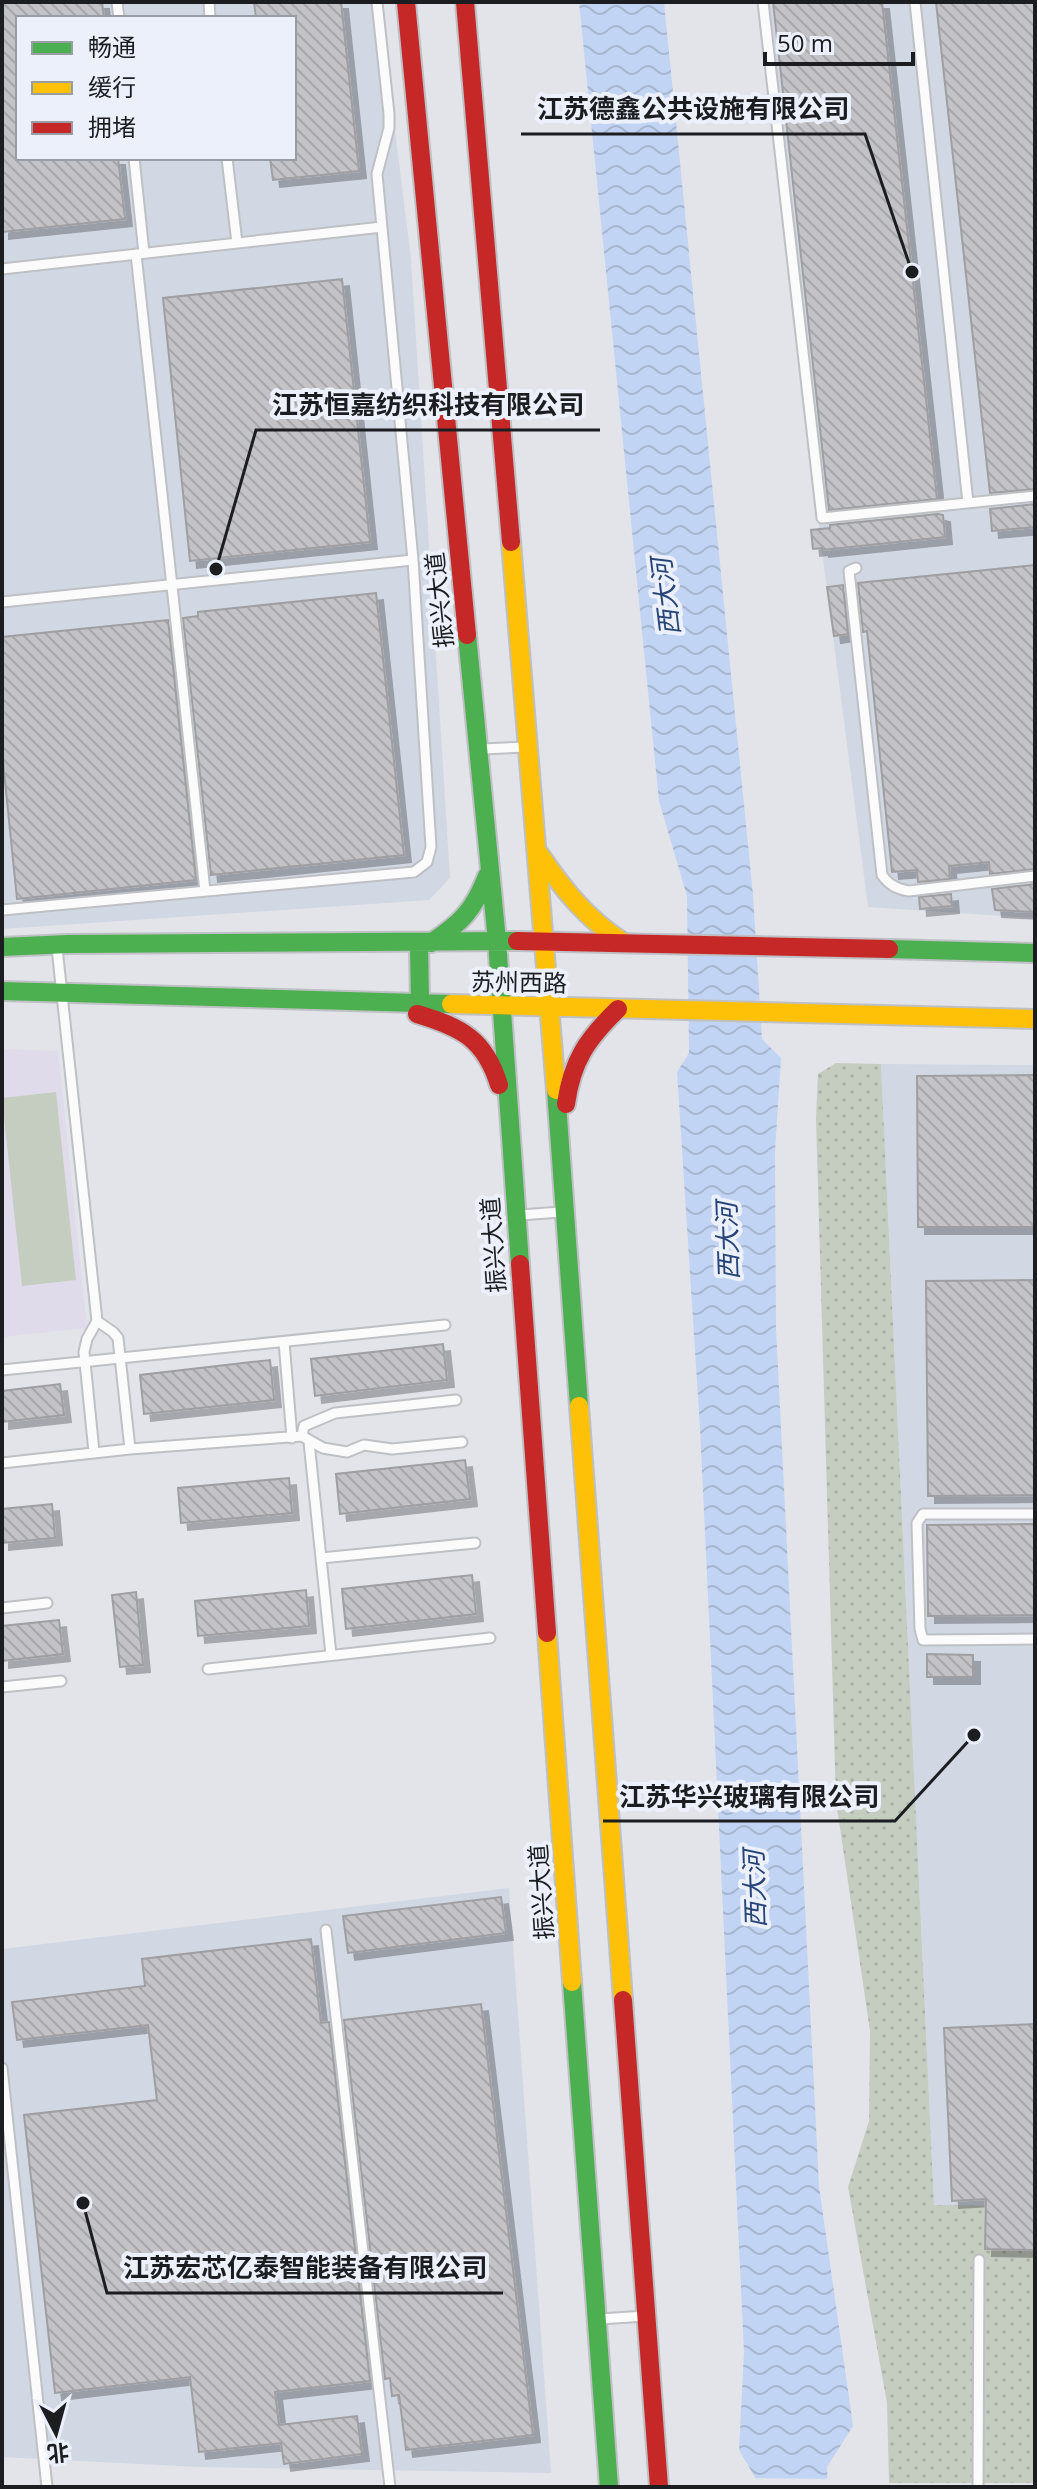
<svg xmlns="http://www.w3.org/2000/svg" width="1037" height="2489" font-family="'Open Sans','Noto Sans SC',sans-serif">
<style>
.commercial{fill:#dfdbea}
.built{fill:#d2d7e4;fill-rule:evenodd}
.grass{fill:url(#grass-dots)}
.garden{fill:#c5cdc1}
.water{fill:url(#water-waves)}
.pier{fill:#e2e4ea}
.building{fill:url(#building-back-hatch);stroke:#9f9fa2;stroke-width:2;filter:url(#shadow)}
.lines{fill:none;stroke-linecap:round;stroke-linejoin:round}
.lane-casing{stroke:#bec0c4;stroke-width:13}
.fast-casing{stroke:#bec0c4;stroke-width:22}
.slow-casing{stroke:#bec0c4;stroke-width:22}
.jam-casing{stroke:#bec0c4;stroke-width:22}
.lane{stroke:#fbfbfc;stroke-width:9}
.fast{stroke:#4caf50;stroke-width:18}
.slow{stroke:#ffc107;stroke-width:18}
.jam{stroke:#c62828;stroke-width:18}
.labels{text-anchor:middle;stroke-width:8;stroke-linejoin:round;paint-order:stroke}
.street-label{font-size:24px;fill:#1c1d21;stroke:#ebf0fb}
.water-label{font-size:26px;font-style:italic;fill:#264477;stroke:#ebf0fb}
.leader{fill:none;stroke:#1c1d21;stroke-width:3}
.callout-dot{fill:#1c1d21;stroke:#ebf0fb;stroke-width:3}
.callout-label{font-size:26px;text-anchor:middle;font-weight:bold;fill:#1c1d21;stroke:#ebf0fb;stroke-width:8;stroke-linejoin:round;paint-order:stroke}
</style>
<defs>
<pattern id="grass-dots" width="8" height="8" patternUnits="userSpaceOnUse" patternTransform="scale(2)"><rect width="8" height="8" fill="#c5cdc1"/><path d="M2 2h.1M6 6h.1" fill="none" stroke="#a9b0a6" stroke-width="1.8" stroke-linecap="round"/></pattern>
<pattern id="water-waves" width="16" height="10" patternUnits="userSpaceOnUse" patternTransform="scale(2)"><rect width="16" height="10" fill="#c2d4f3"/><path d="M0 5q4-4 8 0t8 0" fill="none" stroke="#a6b6d0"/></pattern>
<pattern id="building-back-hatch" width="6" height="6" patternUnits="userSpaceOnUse" patternTransform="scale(2)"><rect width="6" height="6" fill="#c3c2c7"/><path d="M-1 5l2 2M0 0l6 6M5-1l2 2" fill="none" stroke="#a7a6ab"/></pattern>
<filter id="shadow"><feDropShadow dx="7" dy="7" stdDeviation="0" flood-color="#0004"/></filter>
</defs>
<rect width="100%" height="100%" fill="#e2e4ea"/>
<!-- commercial -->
<path class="commercial" d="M2 1049 58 1051 87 1328 2 1337Z"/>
<!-- built -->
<path class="built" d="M2 2H379L411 259 450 878 429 900 2 929ZM18 18H294V158H18Z
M757 2H1035V918L868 907 823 559Z
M881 1064 1035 1065V2206H934Z
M509 1888 551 2473 198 2467 2 2457V1949Z"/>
<!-- grass -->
<path class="grass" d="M836 1063 881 1064 934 2205 1035 2206V2483H889L887 2403 848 2187 869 2121 870 2031 836 1801 816 1119 818 1074Z"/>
<!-- garden -->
<path class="garden" d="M56 1092 76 1280 22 1286 2 1098Z"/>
<!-- water -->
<path class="water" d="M579 2H664L753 895 762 1039 781 1058 775 1151 776 1328 819 2186 853 2426 827 2467 828 2487 756 2479 739 2450 744 2352 700 1428 677 1072 689 1053 687 896 659 801Z"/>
<!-- pier -->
<path class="pier" d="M750 2478 831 2479 832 2487H752Z"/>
<!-- building -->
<path class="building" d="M2 2H102L104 18H18V158H118L125 219 2 232Z
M254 2H341L359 171 273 180 270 158H294V18H256Z
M773 2H882L937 499 829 510Z
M936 2H1035V489L990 493Z
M342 279 370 542 190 561 163 298Z
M1035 504V527L992 531 990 509Z
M938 514 943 515 945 537 822 550V548L813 549 811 530 830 528V525Z
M1035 565V869L990 874 989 862 949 866 950 879 918 882 917 870 892 872 867 631 863 632 858 583Z
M843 585 848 634 834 636 827 587Z
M376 593 404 855 211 875 183 618 198 616V612Z
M168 620 196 880 17 899 2 752V637Z
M1035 884V912L995 910 992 889Z
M951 894 952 906 920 909 919 897Z
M1035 1075V1227H918L917 1076Z
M1035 1280V1495L928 1496 926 1281Z
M443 1344 447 1380 315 1396 311 1359Z
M270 1360 274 1400 144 1414 140 1375Z
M60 1384 64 1415 2 1422V1391Z
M465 1460 470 1499 340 1514 336 1474Z
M289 1478 292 1513 181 1523 178 1488Z
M52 1504 55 1538 2 1543V1509Z
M1035 1524V1615L928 1616 927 1525Z
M472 1575 476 1614 346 1629 342 1589Z
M306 1590 309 1626 198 1636 195 1601Z
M136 1592 143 1665 120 1667 112 1595Z
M59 1620 63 1654 2 1661V1626Z
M927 1654 973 1655V1677H927Z
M501 1897 506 1933 348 1953 343 1916Z
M311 1939 321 2023 329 2022 370 2381 275 2392 279 2425 357 2416 362 2454 284 2464 281 2443 199 2452 190 2377 55 2393 24 2115 157 2100 148 2025 17 2040 12 2002 145 1986 142 1959Z
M481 2004 533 2435 406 2450 399 2395 392 2396 390 2378 385 2379 344 2020Z
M1035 2024V2250L985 2249 986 2199 952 2201 944 2028Z"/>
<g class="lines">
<defs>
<path id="lane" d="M117 2 119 18
M209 2 210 18
M763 2 822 518 1035 496
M915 2 968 503
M134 158 144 253
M227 158 237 243
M136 254 205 891
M2 269 382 227
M856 568 849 571 882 875C889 885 897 889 909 891L1035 876
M2 602 413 560
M482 749 527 747
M2 910 414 872 427 862 431 847 413 560 377 174 389 128V114L377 2
M57 948 97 1321 87 1339 84 1352 94 1452
M520 1215 561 1212
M97 1321 113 1332 118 1338 130 1449
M284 1342 292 1438
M2 1370 445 1325
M456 1400 335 1413 304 1426 302 1436 323 1448 347 1452 364 1445 392 1449 462 1442
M309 1442 331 1655
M2 1463 130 1449 302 1436
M1035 1514H923L917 1523 920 1629 923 1640 1035 1639
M321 1558 475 1543
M2 1608 47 1603
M208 1669 490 1638
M2 1687 61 1681
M326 1930 390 2487
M2 2068 47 2487
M600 2319 645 2316
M978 2487 979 2260"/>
<path id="fast" d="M467 635 497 941 520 1264
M419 943 420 1004
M431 943C461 923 474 910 487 876
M2 947 68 944 517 941
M889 949 1035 953
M2 991 451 1004
M556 1090 579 1406
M572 1982 609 2487"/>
<path id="slow" d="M511 542 556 1090
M540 855C563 889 586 918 621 941
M451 1004 1035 1019
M579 1406 623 2000
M547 1633 572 1982"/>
<path id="jam" d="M406 2 467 635
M465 2 511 542
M517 941 889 949
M417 1014C461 1027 485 1039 499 1085
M566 1104C572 1061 587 1039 618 1009
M520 1264 547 1633
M623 2000 659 2487"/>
</defs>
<!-- lane casing -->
<use href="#lane" class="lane-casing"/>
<!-- fast casing -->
<use href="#fast" class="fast-casing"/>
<!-- slow casing -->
<use href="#slow" class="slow-casing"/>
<!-- jam casing -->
<use href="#jam" class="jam-casing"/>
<!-- lane -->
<use href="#lane" class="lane"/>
<!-- fast -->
<use href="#fast" class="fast"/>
<!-- slow -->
<use href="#slow" class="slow"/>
<!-- jam -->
<use href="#jam" class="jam"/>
</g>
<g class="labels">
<!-- street labels -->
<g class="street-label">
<text transform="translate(440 600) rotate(-96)" y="8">振兴大道</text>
<text transform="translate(519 983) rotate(1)" y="8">苏州西路</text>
<text transform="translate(494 1245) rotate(-94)" y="8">振兴大道</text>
<text transform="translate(542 1892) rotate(-94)" y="8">振兴大道</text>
</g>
<!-- water labels -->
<g class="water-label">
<text transform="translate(666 597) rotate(-97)" y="9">西大河</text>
<text transform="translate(728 1241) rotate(-92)" y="9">西大河</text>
<text transform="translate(755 1889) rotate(-92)" y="9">西大河</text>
</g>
</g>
<!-- callouts -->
<path class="leader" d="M912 272L865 134H521M216 569L256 430H600M974 1735L895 1821H603M83 2203L107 2293H503"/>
<g class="callout-dot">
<circle cx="912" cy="272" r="8"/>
<circle cx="216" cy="569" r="8"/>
<circle cx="974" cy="1735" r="8"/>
<circle cx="83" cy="2203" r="8"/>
</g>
<g class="callout-label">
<text x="693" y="118">江苏德鑫公共设施有限公司</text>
<text x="428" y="414">江苏恒嘉纺织科技有限公司</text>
<text x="749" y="1806">江苏华兴玻璃有限公司</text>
<text x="305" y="2277">江苏宏芯亿泰智能装备有限公司</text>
</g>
<!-- border -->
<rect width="1037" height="2489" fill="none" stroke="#1c1d21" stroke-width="8"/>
<!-- legend -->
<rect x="16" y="16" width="280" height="144" fill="#ebf0fb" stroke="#989ca4" stroke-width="2"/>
<rect x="32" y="42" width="40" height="12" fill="#4caf50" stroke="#989ca4" stroke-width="2"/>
<text x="88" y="56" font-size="24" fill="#1c1d21">畅通</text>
<rect x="32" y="82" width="40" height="12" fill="#ffc107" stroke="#989ca4" stroke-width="2"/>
<text x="88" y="96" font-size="24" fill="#1c1d21">缓行</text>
<rect x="32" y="122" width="40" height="12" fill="#c62828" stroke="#989ca4" stroke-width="2"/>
<text x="88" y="136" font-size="24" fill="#1c1d21">拥堵</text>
<!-- north arrow -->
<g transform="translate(56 2433) rotate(174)" stroke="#ebf0fb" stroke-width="6" paint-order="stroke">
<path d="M0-6L14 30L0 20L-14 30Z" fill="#1c1d21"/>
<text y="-12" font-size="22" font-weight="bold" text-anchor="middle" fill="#1c1d21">北</text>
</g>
<!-- scale -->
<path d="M765 52v12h148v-12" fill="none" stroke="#1c1d21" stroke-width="4"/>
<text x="777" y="52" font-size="24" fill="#1c1d21" stroke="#ebf0fb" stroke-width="6" paint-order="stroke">50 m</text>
</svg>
